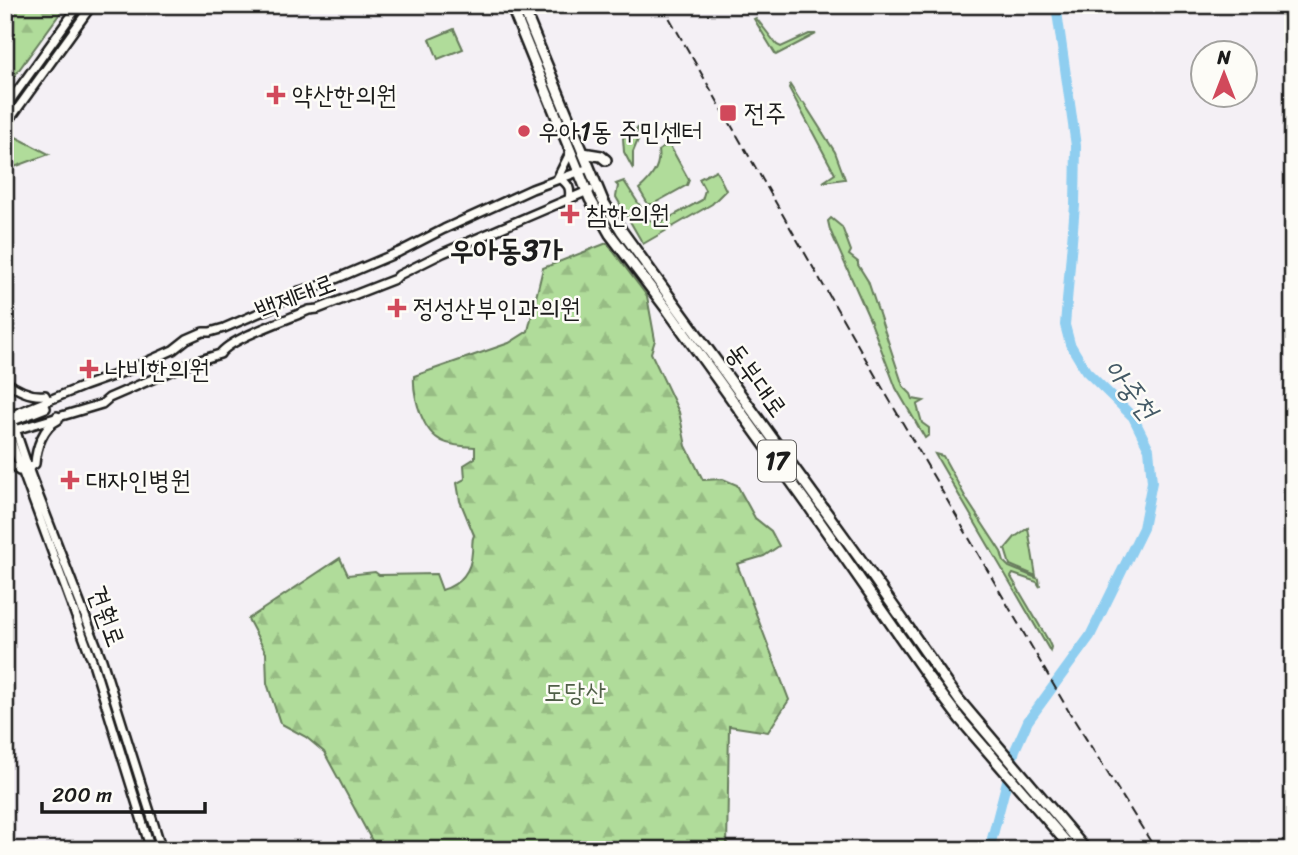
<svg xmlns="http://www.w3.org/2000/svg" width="1298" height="855" font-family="Sriracha,'Poor Story',sans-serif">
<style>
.green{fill:#b0dc9a;stroke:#667c5b;stroke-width:2}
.forest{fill:url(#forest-firs);stroke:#667c5b;stroke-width:2}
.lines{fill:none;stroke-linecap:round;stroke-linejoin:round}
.river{stroke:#8fcef0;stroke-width:10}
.minor-casing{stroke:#1c1c1c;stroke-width:12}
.major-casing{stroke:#1c1c1c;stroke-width:14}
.minor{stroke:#fdfcf7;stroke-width:7}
.major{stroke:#fdfcf7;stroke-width:9}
.rail{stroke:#1c1c1c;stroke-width:2;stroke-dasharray:10 5;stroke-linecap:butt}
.poi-dot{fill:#d1495b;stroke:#fdfcf7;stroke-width:2.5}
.labels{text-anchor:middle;stroke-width:5;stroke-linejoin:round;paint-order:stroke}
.shield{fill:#fdfcf7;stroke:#605f5e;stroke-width:2}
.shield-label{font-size:24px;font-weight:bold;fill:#1c1c1c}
.poi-label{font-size:26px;fill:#1c1c1c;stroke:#fdfcf7;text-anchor:start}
.street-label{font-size:26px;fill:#1c1c1c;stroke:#fdfcf7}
.park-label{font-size:26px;fill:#505f48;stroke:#fdfcf7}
.water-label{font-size:28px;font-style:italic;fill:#445a66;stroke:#fdfcf7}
.quarter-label{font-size:30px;font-weight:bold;fill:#1c1c1c;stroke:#fdfcf7}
</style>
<defs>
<pattern id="forest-firs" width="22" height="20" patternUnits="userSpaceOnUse" patternTransform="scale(1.75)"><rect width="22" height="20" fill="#b0dc9a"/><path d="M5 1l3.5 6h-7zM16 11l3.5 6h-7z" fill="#97bc84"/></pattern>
</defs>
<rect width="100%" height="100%" fill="#f4f0f5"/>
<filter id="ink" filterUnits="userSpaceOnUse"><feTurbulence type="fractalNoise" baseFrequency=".0143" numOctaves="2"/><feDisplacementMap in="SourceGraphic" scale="14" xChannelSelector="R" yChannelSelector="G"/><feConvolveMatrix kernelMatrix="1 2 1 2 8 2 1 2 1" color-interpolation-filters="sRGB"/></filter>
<g filter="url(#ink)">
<!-- green -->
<path class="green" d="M756 18 777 45 781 47 809 34H816L776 55 754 19Z
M454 29 463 49 438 59 430 39Z
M790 85 801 102 804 103 835 152 845 179 823 182 835 174 789 88Z
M638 128 636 134 638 140 633 152V169L624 152 623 138Z
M14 136 49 154 9 169 6 158Z
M669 144 689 180 687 185 653 204H648L639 189C651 179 661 167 658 151Z
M716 170 726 190 712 204 643 244 616 197 618 186 616 184 624 181 649 220 660 223 702 200 705 190 699 179Z
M831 218 842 227 851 251 849 255 858 262V265L868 281 903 386 911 394 913 399 924 401 917 405 922 423 929 428V435L925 438 896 388 870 320 830 230 828 221Z
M935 454 943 456 967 500 1001 552 1004 562 1009 567 1039 579 1040 587 1037 582 1013 574 1011 577 1048 640 1051 647 1050 651Z
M1028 528 1036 576 1010 565 1005 549 1015 537Z"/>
<!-- forest -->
<path class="forest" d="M5 5H66L5 89Z
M607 243 647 296 655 340 651 353 679 412 686 446 703 480 723 479 737 485 755 518 771 531 779 546 764 556 737 564 789 700 768 732 729 726 727 850H501L485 844 446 850H377L324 752 306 737 280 723 267 683 266 653 248 619 340 558 348 575 375 572 379 575 436 574 442 590C461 584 471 572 472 552 473 545 471 541 474 535L460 501 457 483 465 479 464 465 475 458V447C448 446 432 443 421 415 416 402 413 391 414 376L509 343 528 331 543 268Z"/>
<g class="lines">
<!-- river -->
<path class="river" d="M989 850 1015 750 1028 721 1090 636 1143 528 1152 482 1149 449 1133 417 1086 371 1070 344 1065 325 1075 205 1076 146 1056 5"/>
<defs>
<path id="minor" d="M5 108 79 5
M5 126 92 5
M560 178C569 185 571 188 569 200
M557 179 571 151
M5 381C17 390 30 397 45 395L48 401
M5 399 31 476 102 660 162 850
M5 418 84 386 126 371 173 350 187 339 203 332H210L224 328 275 306 286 298 299 291 319 286 399 252 444 229 532 189 589 168
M5 424 93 663 151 850
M12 425 13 421 46 408 44 403
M5 433 102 404 109 398 187 364 220 354C231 338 289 319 309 310L318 309 395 279 399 275 443 253 590 190
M5 460 19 471 22 470
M29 468 35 464C36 448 43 427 58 420L57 416"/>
<path id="major" d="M511 5 590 199 610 234 669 312 808 505 929 678 960 719 1073 850
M522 5 603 201 621 230 866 567 959 700 1086 850
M583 153 601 156 606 160"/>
</defs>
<!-- minor casing -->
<use href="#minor" class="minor-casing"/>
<!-- major casing -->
<use href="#major" class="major-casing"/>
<!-- minor -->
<use href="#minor" class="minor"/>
<!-- major -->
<use href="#major" class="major"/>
<!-- rail -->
<path class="rail" d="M662 5 1068 710 1156 850"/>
</g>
</g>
<!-- markers -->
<g class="poi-dot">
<path d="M272.5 84.5h7v7h7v7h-7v7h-7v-7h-7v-7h7z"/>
<rect x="719" y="104" width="18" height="18" rx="3.5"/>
<circle cx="524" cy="131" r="7"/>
<path d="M566.5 203.5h7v7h7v7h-7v7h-7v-7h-7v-7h7z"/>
<path d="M393.5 297.5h7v7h7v7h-7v7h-7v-7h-7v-7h7z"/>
<path d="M85.5 358.5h7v7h7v7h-7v7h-7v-7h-7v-7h7z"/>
<path d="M66.5 469.5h7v7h7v7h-7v7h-7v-7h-7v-7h7z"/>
</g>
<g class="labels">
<!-- shield labels -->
<rect class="shield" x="758" y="440.5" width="38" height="41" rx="5"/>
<g class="shield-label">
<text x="777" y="469">17</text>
</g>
<!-- poi labels -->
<g class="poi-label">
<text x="292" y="104">약산한의원</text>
<text x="744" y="122">전주</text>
<text x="538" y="140">우아1동 주민센터</text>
<text x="586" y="223">참한의원</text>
<text x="413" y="317">정성산부인과의원</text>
<text x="105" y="378">나비한의원</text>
<text x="86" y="489">대자인병원</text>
</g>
<!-- street labels -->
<g class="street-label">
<text transform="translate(295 296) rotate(-21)" y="9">백제대로</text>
<text transform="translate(757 380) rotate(54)" y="9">동부대로</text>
<text transform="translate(107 616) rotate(70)" y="9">견훤로</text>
</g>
<!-- park labels -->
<g class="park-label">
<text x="575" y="701">도당산</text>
</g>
<!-- water labels -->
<g class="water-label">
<text transform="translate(1131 389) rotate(51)" y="10">아중천</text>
</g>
<!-- quarter labels -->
<g class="quarter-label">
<text x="506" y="260">우아동3가</text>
</g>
</g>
<!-- margin -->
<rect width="1298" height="855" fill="none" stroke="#fdfcf7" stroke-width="28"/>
<rect x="14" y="14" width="1270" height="827" fill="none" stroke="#1c1c1c" stroke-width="2.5" filter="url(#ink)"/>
<!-- north arrow -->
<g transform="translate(1224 74)"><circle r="33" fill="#fdfcf7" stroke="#a3a29f" stroke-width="2"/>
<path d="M0-5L12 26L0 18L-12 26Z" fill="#d1495b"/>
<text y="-10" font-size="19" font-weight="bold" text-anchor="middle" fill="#1c1c1c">N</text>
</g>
<!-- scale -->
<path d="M42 802v10h163v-10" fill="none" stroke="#1c1c1c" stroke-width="3.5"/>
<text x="52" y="802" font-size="21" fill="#1c1c1c" stroke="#fdfcf7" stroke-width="5" paint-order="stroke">200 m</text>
</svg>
